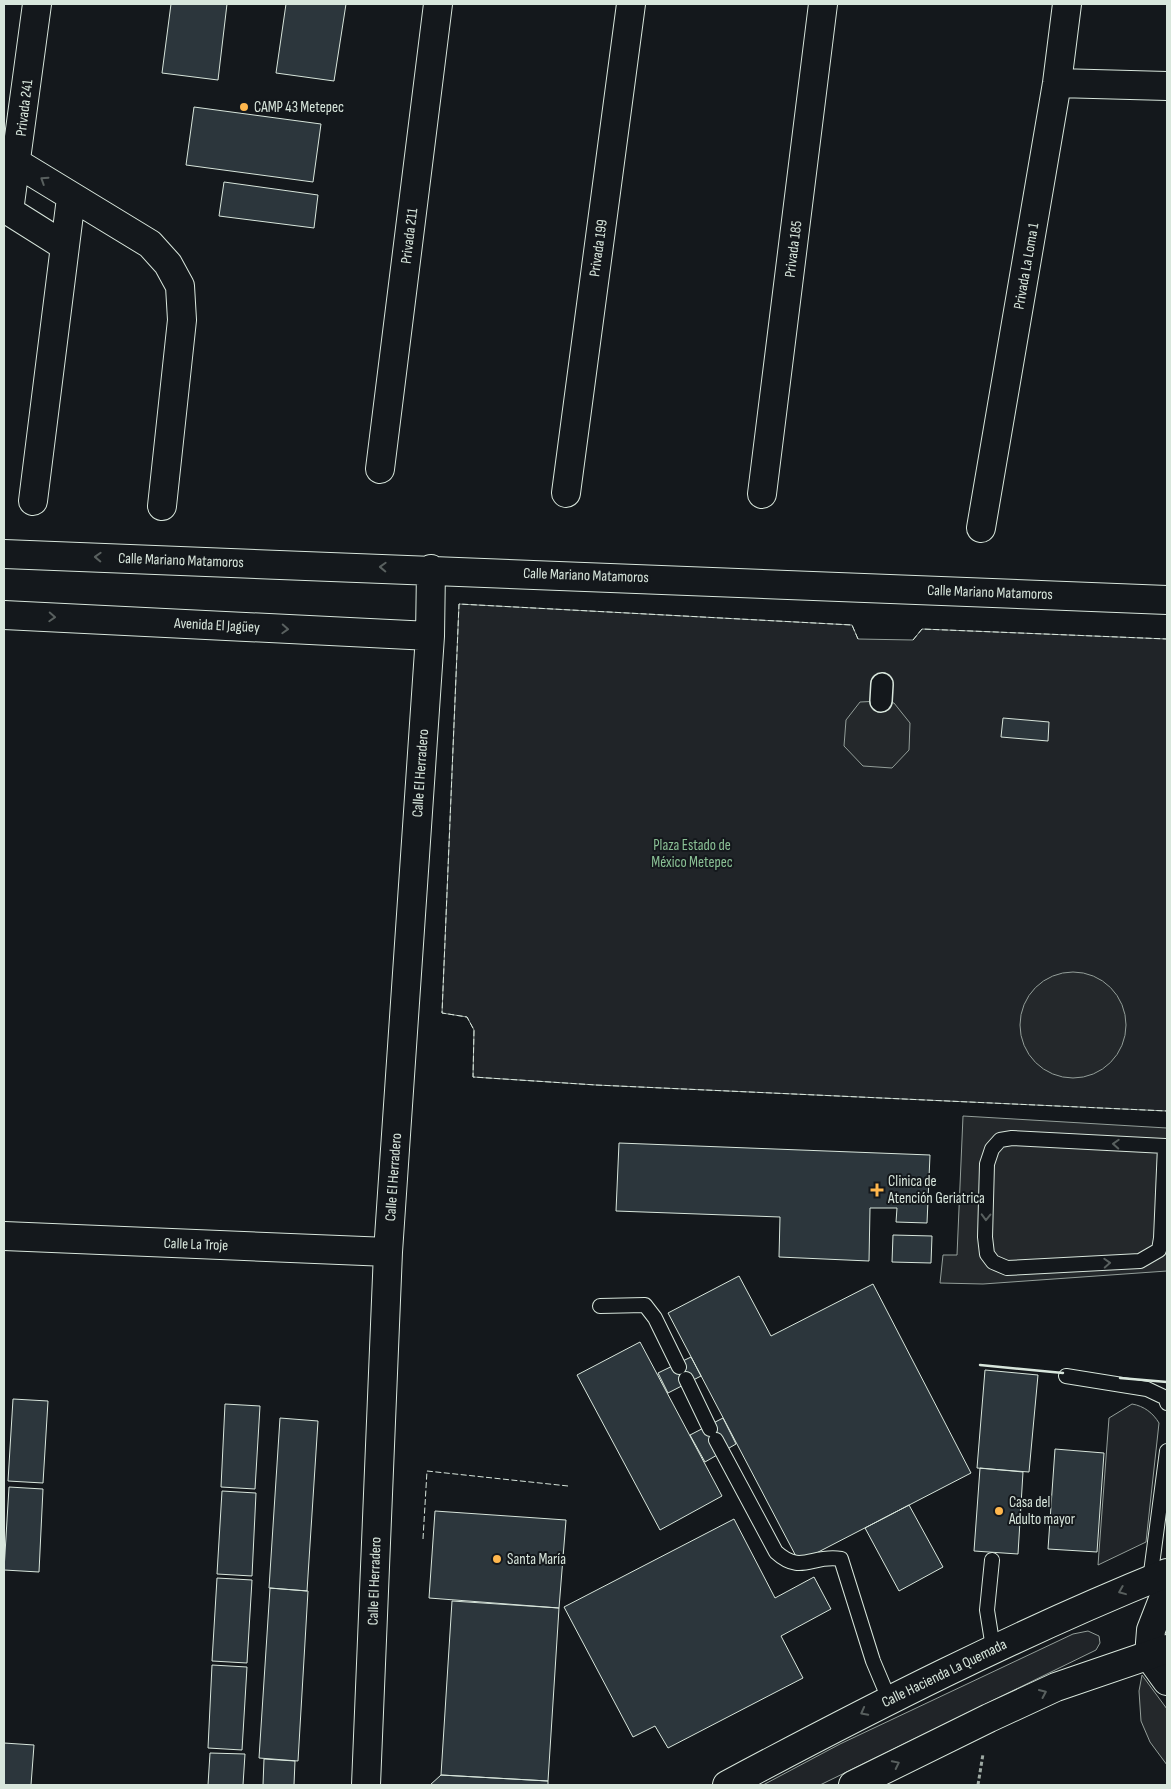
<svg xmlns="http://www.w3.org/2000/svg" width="1171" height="1789" font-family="'Sofia Sans Condensed',sans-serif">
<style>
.green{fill:#202428;stroke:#939e99}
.parking{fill:#24282b;stroke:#939e99}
.building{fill:#2c363c;stroke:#d8e6dc}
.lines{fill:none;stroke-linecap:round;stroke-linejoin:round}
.service-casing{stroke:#d8e6dc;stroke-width:16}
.pedestrian-casing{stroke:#d8e6dc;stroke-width:24}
.minor-casing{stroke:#d8e6dc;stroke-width:30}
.tertiary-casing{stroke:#d8e6dc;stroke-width:30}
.path{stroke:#9da8a2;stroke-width:3;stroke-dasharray:4 2.5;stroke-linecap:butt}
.service{stroke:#14181c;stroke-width:14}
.pedestrian{stroke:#14181c;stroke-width:21}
.minor{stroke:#14181c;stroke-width:28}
.tertiary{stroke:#14181c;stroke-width:28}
.fence{stroke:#d8e6dc;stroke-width:1;stroke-dasharray:6 2.5;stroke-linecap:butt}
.wall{stroke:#d8e6dc;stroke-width:2.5}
.oneway{stroke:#59605f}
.poi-dot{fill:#ffb74d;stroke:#14181c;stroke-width:2}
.labels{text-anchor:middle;stroke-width:4;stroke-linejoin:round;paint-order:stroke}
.poi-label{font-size:15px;fill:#d8e6dc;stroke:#14181c;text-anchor:start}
.street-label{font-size:15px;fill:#d8e6dc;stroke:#14181c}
.park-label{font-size:15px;fill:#8ac095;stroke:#14181c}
</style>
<rect width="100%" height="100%" fill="#14181c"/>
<!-- green -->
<path class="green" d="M459 604 852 625 858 639 913 640 922 629 1167 639V1111L596 1085 473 1077 474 1030 467 1017 442 1013Z
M1132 1404C1144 1406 1153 1413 1159 1423L1146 1542 1098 1565 1109 1418Z
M1088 1631 1099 1636 1100 1643 1096 1650 820 1785H763L840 1744 1073 1634Z"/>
<!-- parking -->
<path class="parking" d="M881 701 894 703 910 723 909 750 892 768 863 766 844 746 846 720 860 702Z
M1020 1025a53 53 0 1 1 106 0a53 53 0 1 1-106 0Z
M963 1116 1167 1128V1271L983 1284 940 1283 943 1255H957Z
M1142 1675 1167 1709V1765L1150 1742 1141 1721 1139 1691Z"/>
<!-- building -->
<path class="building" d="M171 4H227L218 80 162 73Z
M286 4H346L334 81 276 73Z
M194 107 321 124 313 182 186 165Z
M224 182 318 195 314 228 219 216Z
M1003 718 1049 722 1048 741 1001 737Z
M619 1143 930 1155 927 1223 896 1222 897 1208H870L869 1261 779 1257 780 1217 616 1211Z
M893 1235 932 1236 931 1263 892 1262Z
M739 1276 771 1336 873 1284 971 1473 799 1562 668 1313Z
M640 1342 722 1496 660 1530 577 1375Z
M691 1357 701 1376 668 1393 658 1373Z
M985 1370 1038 1375 1029 1472 977 1468Z
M13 1399 48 1401 43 1483 8 1481Z
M225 1404 260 1406 255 1489 221 1487Z
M280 1418 318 1421 307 1591 269 1588Z
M723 1418 736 1444 705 1462 690 1435Z
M1055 1449 1104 1453 1097 1552 1048 1549Z
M980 1468 1023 1472 1018 1554 974 1551Z
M9 1487 43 1489 39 1572 4 1570Z
M222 1491 256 1493 252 1576 217 1574Z
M909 1505 943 1567 899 1591 865 1528Z
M435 1511 566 1520 559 1608 429 1598Z
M734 1519 775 1598 814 1577 831 1609 781 1636 803 1678 668 1748 655 1726 633 1737 564 1607Z
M217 1578 252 1580 247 1663 212 1661Z
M270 1588 308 1591 298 1761 259 1758Z
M452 1601 559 1608 548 1781 441 1775Z
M212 1665 247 1667 242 1750 208 1748Z
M4 1743 34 1745 31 1785H4Z
M210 1753 245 1754 243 1785H208Z
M264 1759 295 1761 294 1785H263Z
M441 1775 548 1781V1785H430Z"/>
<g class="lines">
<defs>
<path id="service" d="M1165 1146 1161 1238 1159 1250 1140 1261 1007 1268 993 1262 987 1254 985 1237 987 1164 992 1149 1000 1140 1012 1138 1165 1146 1167 1147
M600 1306 645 1305 655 1318 679 1367
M1066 1376 1147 1389 1166 1398 1167 1403
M686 1379 710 1429
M716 1440 776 1552C801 1575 812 1554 841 1559L873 1661 889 1699
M992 1560 987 1610 993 1648
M1150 1580 1167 1451"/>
<path id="pedestrian" d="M881 701 882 684"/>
<path id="minor" d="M1057 83 1167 86
M17 163 150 244 168 264 180 286 182 320 162 506
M4 211H9L63 245
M9 211 37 4
M380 469 438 4
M566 493 631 4
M762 494 823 4
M33 501 71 198
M981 528 1057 83 1067 4
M4 554 1167 600
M4 615 430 636
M4 1236 388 1252
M1167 1589 1151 1630 1149 1656 1167 1681
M366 1785 388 1252 430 636 431 569"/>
<path id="tertiary" d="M727 1785C873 1707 1014 1635 1167 1573
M853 1785 989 1718 1056 1687 1167 1649"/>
</defs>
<!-- service casing -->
<use href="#service" class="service-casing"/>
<!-- pedestrian casing -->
<use href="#pedestrian" class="pedestrian-casing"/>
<!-- minor casing -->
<use href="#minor" class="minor-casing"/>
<!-- tertiary casing -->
<use href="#tertiary" class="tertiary-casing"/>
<!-- path -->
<path class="path" d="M978 1785 983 1754"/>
<!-- service -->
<use href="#service" class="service"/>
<!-- pedestrian -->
<use href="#pedestrian" class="pedestrian"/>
<!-- minor -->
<use href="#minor" class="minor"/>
<!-- tertiary -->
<use href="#tertiary" class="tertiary"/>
<!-- fence -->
<path class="fence" d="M858 639 852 625 459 604 442 1013 467 1017 474 1030 473 1077 596 1085 1167 1111
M913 640 922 629 1167 639
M423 1539 427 1471 568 1486"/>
<!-- wall -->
<path class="wall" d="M980 1365 1063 1373
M1120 1378 1167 1382"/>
</g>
<!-- one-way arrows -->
<defs><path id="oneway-chevron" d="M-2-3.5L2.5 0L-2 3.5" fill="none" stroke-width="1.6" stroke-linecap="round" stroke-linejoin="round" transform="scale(1.25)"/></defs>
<g class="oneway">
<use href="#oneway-chevron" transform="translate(44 180) rotate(-147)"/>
<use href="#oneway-chevron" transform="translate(98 557) rotate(-178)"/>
<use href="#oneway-chevron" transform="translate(383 567) rotate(-178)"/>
<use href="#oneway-chevron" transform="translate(52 617) rotate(3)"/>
<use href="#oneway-chevron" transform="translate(285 629) rotate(3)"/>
<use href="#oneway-chevron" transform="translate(1116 1144) rotate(-177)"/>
<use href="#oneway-chevron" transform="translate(986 1217) rotate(91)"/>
<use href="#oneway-chevron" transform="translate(1107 1263) rotate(-3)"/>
<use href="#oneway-chevron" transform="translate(1122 1591) rotate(158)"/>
<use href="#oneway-chevron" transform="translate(1043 1693) rotate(-24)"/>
<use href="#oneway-chevron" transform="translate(864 1712) rotate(152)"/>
<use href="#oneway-chevron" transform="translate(896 1764) rotate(-26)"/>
</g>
<!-- markers -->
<g class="poi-dot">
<circle cx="244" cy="107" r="5"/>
<path d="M874.5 1182.5h5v5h5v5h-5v5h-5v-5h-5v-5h5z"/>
<circle cx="999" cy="1511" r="5"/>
<circle cx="497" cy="1559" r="5"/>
</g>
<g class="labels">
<!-- poi labels -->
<g class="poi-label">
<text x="254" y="112">CAMP 43 Metepec</text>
<text x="888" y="1186">Clinica de<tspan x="888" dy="17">Atención Geriatrica</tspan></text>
<text x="1009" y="1507">Casa del<tspan x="1009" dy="17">Adulto mayor</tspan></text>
<text x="507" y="1564">Santa María</text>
</g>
<!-- street labels -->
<g class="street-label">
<text transform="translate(24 108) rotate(-83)" y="5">Privada 241</text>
<text transform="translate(409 236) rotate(-83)" y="5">Privada 211</text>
<text transform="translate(598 248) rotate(-82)" y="5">Privada 199</text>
<text transform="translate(793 249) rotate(-83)" y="5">Privada 185</text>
<text transform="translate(1026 266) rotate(-80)" y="5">Privada La Loma 1</text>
<text transform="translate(181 560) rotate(2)" y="5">Calle Mariano Matamoros</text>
<text transform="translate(586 575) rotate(2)" y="5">Calle Mariano Matamoros</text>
<text transform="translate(990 592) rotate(2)" y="5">Calle Mariano Matamoros</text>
<text transform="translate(217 625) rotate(3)" y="5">Avenida El Jagüey</text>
<text transform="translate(420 773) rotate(-86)" y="5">Calle El Herradero</text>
<text transform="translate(393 1177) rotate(-86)" y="5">Calle El Herradero</text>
<text transform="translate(196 1244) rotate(2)" y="5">Calle La Troje</text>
<text transform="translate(374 1581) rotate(-88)" y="5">Calle El Herradero</text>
<text transform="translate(944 1673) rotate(-26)" y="5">Calle Hacienda La Quemada</text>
</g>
<!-- park labels -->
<g class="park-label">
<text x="692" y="850">Plaza Estado de<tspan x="692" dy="17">México Metepec</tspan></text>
</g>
</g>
<!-- border -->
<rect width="1171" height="1789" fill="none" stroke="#d8e6dc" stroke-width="10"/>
</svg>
